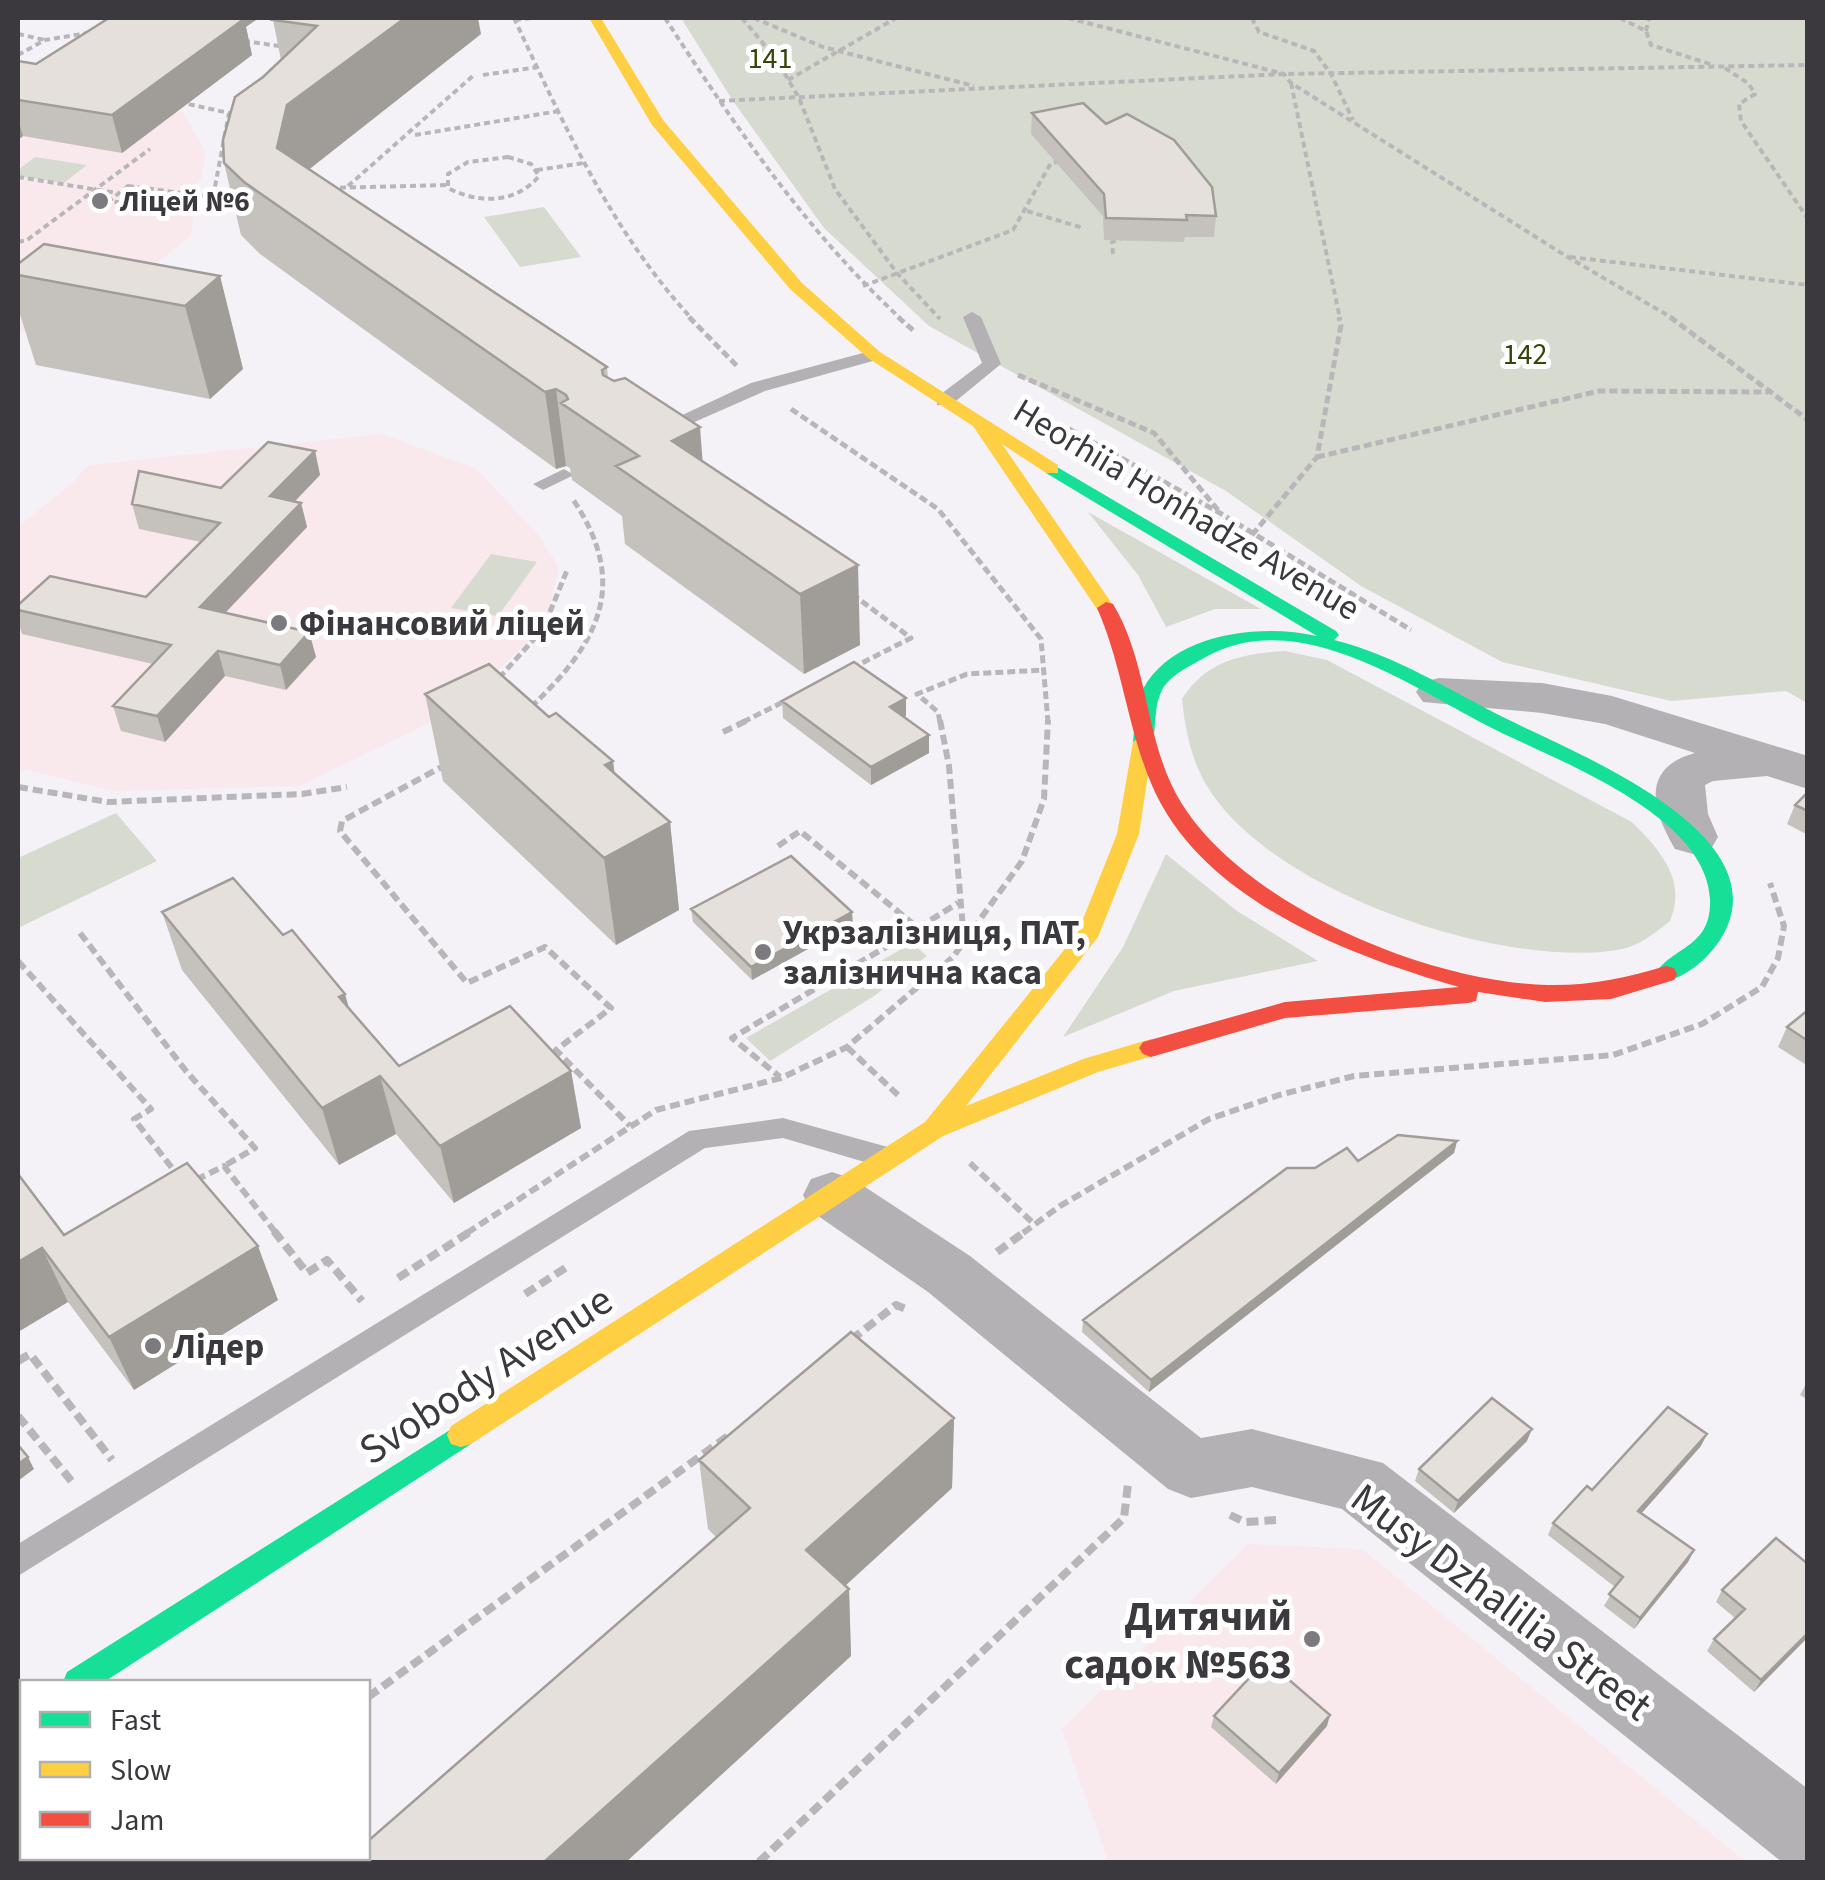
<svg xmlns="http://www.w3.org/2000/svg" width="1825" height="1880" font-family="'Source Sans 3',sans-serif">
<style>
.education{fill:#f9e9ed}
.green{fill:#d7dbcf}
.lines{fill:none;stroke-linecap:round;stroke-linejoin:round}
.path-far3{stroke:#b9b6ba;stroke-width:4;stroke-dasharray:6 4;stroke-linecap:butt}
.path-far2{stroke:#b9b6ba;stroke-width:5;stroke-dasharray:8 4;stroke-linecap:butt}
.path-far1{stroke:#b9b6ba;stroke-width:6;stroke-dasharray:10 5;stroke-linecap:butt}
.path{stroke:#b9b6ba;stroke-width:8;stroke-dasharray:12 6;stroke-linecap:butt}
.lane{fill:#b4b1b4;fill-rule:evenodd}
.street{fill:#b4b1b4;fill-rule:evenodd}
.fast{fill:#16e098;fill-rule:evenodd}
.slow{fill:#ffcf43;fill-rule:evenodd}
.jam{fill:#f24e42;fill-rule:evenodd}
.wall{fill:#c5c1bc}
.shaded-wall{fill:#a09d99}
.building{fill:#e5e0db;stroke:#a09d99;stroke-width:2.5}
.poi-dot{fill:#7c7a7e;stroke:#fff;stroke-width:4}
.labels{text-anchor:middle;stroke-width:10;stroke-linejoin:round;paint-order:stroke}
.far-park-label{font-size:30px;fill:#364509;stroke:#fff}
.far-poi-label{font-size:30px;font-weight:bold;fill:#3b393d;stroke:#fff;text-anchor:start}
.street-label{font-size:35px;fill:#3b393d;stroke:#fff}
.poi-label{font-size:35px;font-weight:bold;fill:#3b393d;stroke:#fff;text-anchor:start}
.near-street-label{font-size:42px;fill:#3b393d;stroke:#fff}
.near-poi-label{font-size:42px;font-weight:bold;fill:#3b393d;stroke:#fff;text-anchor:end}
</style>
<rect width="100%" height="100%" fill="#f5f2f7"/>
<!-- education -->
<path class="education" d="M27 84 183 112 206 153 201 179 174 211 194 218 190 237 139 277 65 316 18 333V86Z
M381 434 476 468 540 537 559 568 549 609 534 636 492 676 485 696 300 786 114 791 18 768V527L71 484 88 465Z
M1248 1544 1362 1549 1746 1862H1108L1062 1729Z"/>
<!-- green -->
<path class="green" d="M681 18H1807V703L1786 691 1671 701 1502 662 1361 586 1226 491 929 326 824 228 733 101Z
M35 157 87 165 64 183 18 176V170Z
M544 207 581 257 520 267 484 217Z
M1088 512 1261 609H1215L1166 627 1138 575Z
M491 554 537 562 498 616 451 608Z
M1285 651 1327 660 1632 822C1661 851 1687 880 1670 921 1654 934 1638 947 1617 950 1501 969 1269 891 1207 786 1191 760 1185 728 1182 699 1207 660 1241 654 1285 651Z
M116 813 157 861 18 928V858Z
M1166 854 1237 911 1318 961 1174 991 1063 1037 1123 947Z
M912 943 927 956 874 996 770 1061 746 1038Z"/>
<g class="lines">
<!-- path-far3 -->
<path class="path-far3" d="M514 18C564 125 611 231 692 319
M665 18C735 126 806 231 901 319
M742 18 776 59 799 98 835 189 897 273 940 319
M754 18 823 47 974 86
M928 18H1068L1284 74 1291 83 1566 256 1674 319
M1252 18 1259 32 1314 51 1331 74 1353 120
M1620 18 1646 31 1651 45 1713 65
M515 20 532 18
M1646 31 1649 18
M18 34 45 40
M244 41 286 47
M18 55 45 40 88 33
M1725 68 1749 84 1755 94 1739 104 1741 121 1808 219
M483 75 538 67
M788 80 896 18
M1291 83 1340 319
M719 101 1284 74 1808 65
M179 102 229 113 213 197 238 194
M415 135 559 111
M508 157 531 164 539 176C516 204 478 204 448 188V174L468 162Z
M537 170 584 163
M18 177 117 193
M128 186 213 197 207 213 109 201Z
M348 186 475 74
M330 188 447 185
M1027 211 1083 228
M18 242 27 240 150 149
M1113 254 1112 242 1122 238
M1570 257 1808 285
M863 286 1013 230 1051 163 1061 161"/>
<!-- path-far2 -->
<path class="path-far2" d="M689 317 738 367
M898 317 915 332
M1670 317 1808 420
M1018 375 1154 433 1218 510
M791 409 938 509 1041 639 1048 722
M1069 429 1220 513 1411 630
M1317 457 1599 391 1768 392
M1252 535 1317 457 1341 325 1339 317
M852 594 911 638 854 667
M499 678 543 629 568 568
M531 707C600 642 630 583 572 498
M743 722 789 699
M940 722 938 712 917 694 967 674 1045 670"/>
<!-- path-far1 -->
<path class="path-far1" d="M940 720 949 766 964 940
M723 732 748 720
M447 764 342 821 340 831 467 983 545 947 611 1008 556 1050 630 1126
M18 787 108 802 302 794 347 787
M778 846 800 831 918 928 732 1038 780 1077
M918 928 958 903
M80 933 186 1071 255 1148 224 1166
M18 961 151 1109 134 1119 179 1177
M847 1047 899 1096
M970 1163 1034 1224
M196 1180 224 1166 276 1233
M467 1233 656 1110 781 1078 847 1047 953 957 1022 861 1044 799 1048 720
M1023 1233 1060 1206 1209 1119 1279 1095 1354 1076 1613 1055 1702 1024 1762 987 1778 958 1784 926 1770 883"/>
<!-- path -->
<path class="path" d="M274 1231 307 1273 327 1260 362 1301
M997 1252 1026 1231
M398 1278 471 1231
M525 1294 570 1265
M851 1340 896 1305 906 1309
M18 1361 30 1354 112 1460
M18 1416 73 1483
M1230 1515 1245 1522 1276 1520
M368 1697 731 1434
M275 1858 276 1862
M139 1862 145 1858
M759 1862 1124 1518 1128 1484"/>
<!-- lane -->
<path class="lane" d="M972 312 981 317 1001 364 951 405H937V397L982 363 963 317Z
M874 350 883 355 880 359 765 391 665 435 658 437 648 431 751 383Z
M564 469 574 475 543 490 533 484Z
M783 1118 895 1149 899 1157 895 1165 885 1168 783 1138 705 1148 18 1576V1544L689 1131Z"/>
<!-- street -->
<path class="street" d="M1439 678 1542 683 1612 696 1808 756V789L1767 776 1713 781 1705 785 1708 814 1718 837 1711 849 1693 854 1675 849C1652 810 1640 768 1695 753L1605 724 1542 713 1423 702 1416 692 1423 682Z
M832 1172 853 1179 970 1256 1201 1438 1252 1429 1383 1463 1808 1789V1862H1782L1342 1509 1252 1487 1191 1498 1168 1489 928 1292 811 1211 803 1195 811 1179Z"/>
<!-- fast -->
<path class="fast" d="M1052 464 1336 631 1339 635 1334 640C1395 655 1451 691 1507 719 1570 751 1770 828 1727 927 1716 952 1692 974 1666 982L1655 974C1673 946 1712 948 1710 899 1706 812 1551 759 1486 725 1406 683 1294 605 1204 658 1190 666 1170 675 1162 690 1154 705 1156 726 1153 742L1150 747H1136L1133 742C1135 725 1134 705 1143 689 1173 633 1261 623 1317 636L1046 473V465Z
M461 1423 471 1426 475 1435 471 1444 104 1682H63L67 1672Z
M22 1704V1735L18 1737V1706Z"/>
<!-- slow -->
<path class="slow" d="M589 18H601L663 120 802 283 880 352 1058 465V473H1046L1002 444 1115 608 1113 612H1099L973 426 868 358 790 289 652 125Z
M1143 735 1153 742 1139 834 1098 937 966 1106 1083 1059 1151 1039 1159 1042 1163 1048 1159 1054 1098 1072 943 1136 471 1444 461 1447 451 1444 447 1435 451 1426 925 1122 1077 934 1117 834 1133 742Z"/>
<!-- jam -->
<path class="jam" d="M1106 602 1113 604C1150 665 1144 744 1182 804 1247 907 1428 982 1547 985 1589 986 1626 978 1666 966L1674 968 1677 974 1674 980 1611 999 1545 1002 1478 992 1476 1001 1468 1003 1285 1018 1151 1057 1143 1054 1139 1048 1143 1042 1285 1002 1459 987C1347 955 1199 899 1151 783 1127 726 1122 664 1097 608Z"/>
</g>
<!-- wall -->
<path class="wall" d="M273 20 481 34 309 169 607 367 608 378 703 461 860 645 804 674 625 544 622 516 572 480 570 468 566 466 556 469 260 254 241 235 224 163 263 77 281 60Z
M246 27 252 55 122 153 23 136 18 140V61L36 64Z
M1032 113 1216 216 1214 237H1185L1184 242 1104 240 1103 216 1031 134Z
M18 264 220 276 243 369 210 399 36 365 18 308Z
M315 451 320 475 295 501 301 503 307 527 225 613 309 632 316 657 286 690 225 676 165 742 121 731 113 706 153 664 22 634 18 621V605L146 597 201 542 139 529 132 504 221 488Z
M425 694 549 717 613 761 614 774 670 822 679 910 616 945 443 781Z
M906 698V716L904 717 929 753 871 785 783 718 782 701Z
M1808 792V835L1787 824 1795 805Z
M691 909 853 924 752 980 693 922Z
M162 912 345 994 349 1009 399 1066 571 1071 581 1128 454 1203 396 1134 339 1165 182 970Z
M1808 1010V1066L1778 1047 1787 1027Z
M1457 1141 1454 1153 1149 1392 1082 1332 1083 1320 1315 1168Z
M18 1174 64 1235 278 1300 134 1390 68 1302 18 1332Z
M1808 1380V1400L1800 1395Z
M954 1418 952 1488 845 1586 849 1589 851 1656 626 1862H343L716 1537 708 1529 699 1460Z
M1527 1441 1454 1513 1415 1481 1419 1469Z
M1701 1446 1641 1513 1694 1550 1688 1562 1634 1629 1604 1606 1615 1587 1548 1535 1553 1523 1592 1490Z
M1722 1590 1808 1637 1754 1692 1707 1651 1714 1639 1735 1618 1716 1602Z
M1214 1716 1327 1726 1276 1784 1211 1727Z"/>
<!-- shaded-wall -->
<path class="shaded-wall" d="M207 18H259L246 27 252 55 122 153 112 115Z
M405 18H478L481 34 302 175 293 219 277 148 287 105Z
M18 119 23 136 18 140Z
M220 276 243 369 210 399 185 306Z
M556 389 566 466 556 469 545 392Z
M700 427 706 505 672 441Z
M315 451 320 475 276 521 270 496Z
M301 503 307 527 207 632 200 607Z
M858 565 860 645 804 674 800 594Z
M309 632 316 657 286 690 280 665Z
M218 651 225 676 165 742 157 716Z
M906 698V716L890 724V707Z
M929 735V753L871 785V767Z
M613 761 624 847 670 822 679 910 616 945 604 858 605 765Z
M852 912 853 924 752 980 751 967Z
M345 994 361 1052 339 997Z
M571 1071 581 1128 454 1203 440 1146Z
M380 1076 396 1134 339 1165 322 1108Z
M1457 1141 1454 1153 1149 1392 1151 1380Z
M258 1246 278 1300 134 1390 109 1337Z
M42 1248 68 1302 18 1332V1262Z
M954 1418 952 1488 811 1617 806 1550Z
M1532 1429 1527 1441 1454 1513 1458 1501Z
M1707 1434 1701 1446 1633 1523 1638 1511Z
M28 1457 34 1469 18 1481V1464Z
M1694 1550 1688 1562 1634 1629 1640 1618Z
M849 1589 851 1656 626 1862H544Z
M1808 1633V1637L1754 1692 1761 1680Z
M1330 1715 1327 1726 1276 1784 1279 1773Z"/>
<!-- building -->
<path class="building" d="M109 18H237L244 19 112 115 18 100V61L36 64Z
M276 18H405L287 105 277 148 607 367 602 370 603 375 614 381 625 378 700 427 672 441 858 565 800 594 616 466 639 456 561 403 568 399 566 395 556 389 545 392 244 182 224 163 223 140 235 97 263 77 317 26 273 20Z
M1083 103 1106 124 1127 114 1174 140 1212 187 1216 216 1186 215 1187 220 1106 218 1104 194 1032 113Z
M44 244 220 276 185 306 18 275V264Z
M268 442 315 451 270 496 301 503 200 607 309 632 280 665 218 651 157 716 113 706 171 645 18 610V605L50 576 146 597 220 523 132 504 139 471 221 488Z
M854 662 906 698 890 707 929 735 871 767 782 701Z
M489 664 549 717 556 713 613 761 605 765 670 822 604 858 425 694Z
M1808 792V811L1795 805Z
M791 856 852 912 751 967 691 909Z
M233 878 283 935 292 930 345 994 339 997 399 1066 510 1006 571 1071 440 1146 380 1076 322 1108 162 912Z
M1808 1010V1041L1787 1027Z
M1398 1135 1457 1141 1151 1380 1083 1320 1287 1168H1315L1347 1148 1358 1161Z
M187 1163 258 1246 109 1337 42 1248 18 1262V1174L64 1235Z
M851 1332 954 1418 806 1550 849 1589 544 1862H343L349 1858H368V1841L750 1508 699 1460Z
M1492 1398 1532 1429 1458 1501 1419 1469Z
M1668 1407 1707 1434 1638 1511 1694 1550 1640 1618 1609 1594 1623 1577 1553 1523 1587 1486 1592 1490Z
M18 1445 28 1457 18 1464Z
M1776 1538 1808 1564V1633L1761 1680 1714 1639 1745 1609 1722 1590Z
M1266 1660 1330 1715 1279 1773 1214 1716Z"/>
<!-- markers -->
<g class="poi-dot">
<circle cx="100" cy="201" r="10"/>
<circle cx="279" cy="623" r="10"/>
<circle cx="763" cy="952" r="10"/>
<circle cx="153" cy="1346" r="10"/>
<circle cx="1312" cy="1639" r="10"/>
</g>
<g class="labels">
<!-- far-park labels -->
<g class="far-park-label">
<text x="770" y="68">141</text>
<text x="1525" y="364">142</text>
</g>
<!-- far-poi labels -->
<g class="far-poi-label">
<text x="120" y="211">Ліцей №6</text>
</g>
<!-- street labels -->
<g class="street-label">
<text transform="translate(1187 509) rotate(31)" y="12">Heorhiia Honhadze Avenue</text>
</g>
<!-- poi labels -->
<g class="poi-label">
<text x="299" y="635">Фінансовий ліцей</text>
<text x="783" y="944">Укрзалізниця, ПАТ,<tspan x="783" dy="40">залізнична каса</tspan></text>
<text x="173" y="1358">Лідер</text>
</g>
<!-- near-street labels -->
<g class="near-street-label">
<text transform="translate(485 1374) rotate(-33)" y="15">Svobody Avenue</text>
<text transform="translate(1502 1601) rotate(37)" y="15">Musy Dzhalilia Street</text>
</g>
<!-- near-poi labels -->
<g class="near-poi-label">
<text x="1292" y="1630">Дитячий<tspan x="1292" dy="48">садок №563</tspan></text>
</g>
</g>
<!-- border -->
<rect width="1825" height="1880" fill="none" stroke="#3b393d" stroke-width="40"/>
<!-- legend -->
<rect x="20" y="1680" width="350" height="180" fill="#ffffff" stroke="#b1b0b1" stroke-width="2.5"/>
<rect x="40" y="1712" width="50" height="15" fill="#16e098" stroke="#b1b0b1" stroke-width="2.5"/>
<text x="110" y="1730" font-size="30" fill="#3b393d">Fast</text>
<rect x="40" y="1762" width="50" height="15" fill="#ffcf43" stroke="#b1b0b1" stroke-width="2.5"/>
<text x="110" y="1780" font-size="30" fill="#3b393d">Slow</text>
<rect x="40" y="1812" width="50" height="15" fill="#f24e42" stroke="#b1b0b1" stroke-width="2.5"/>
<text x="110" y="1830" font-size="30" fill="#3b393d">Jam</text>
</svg>
